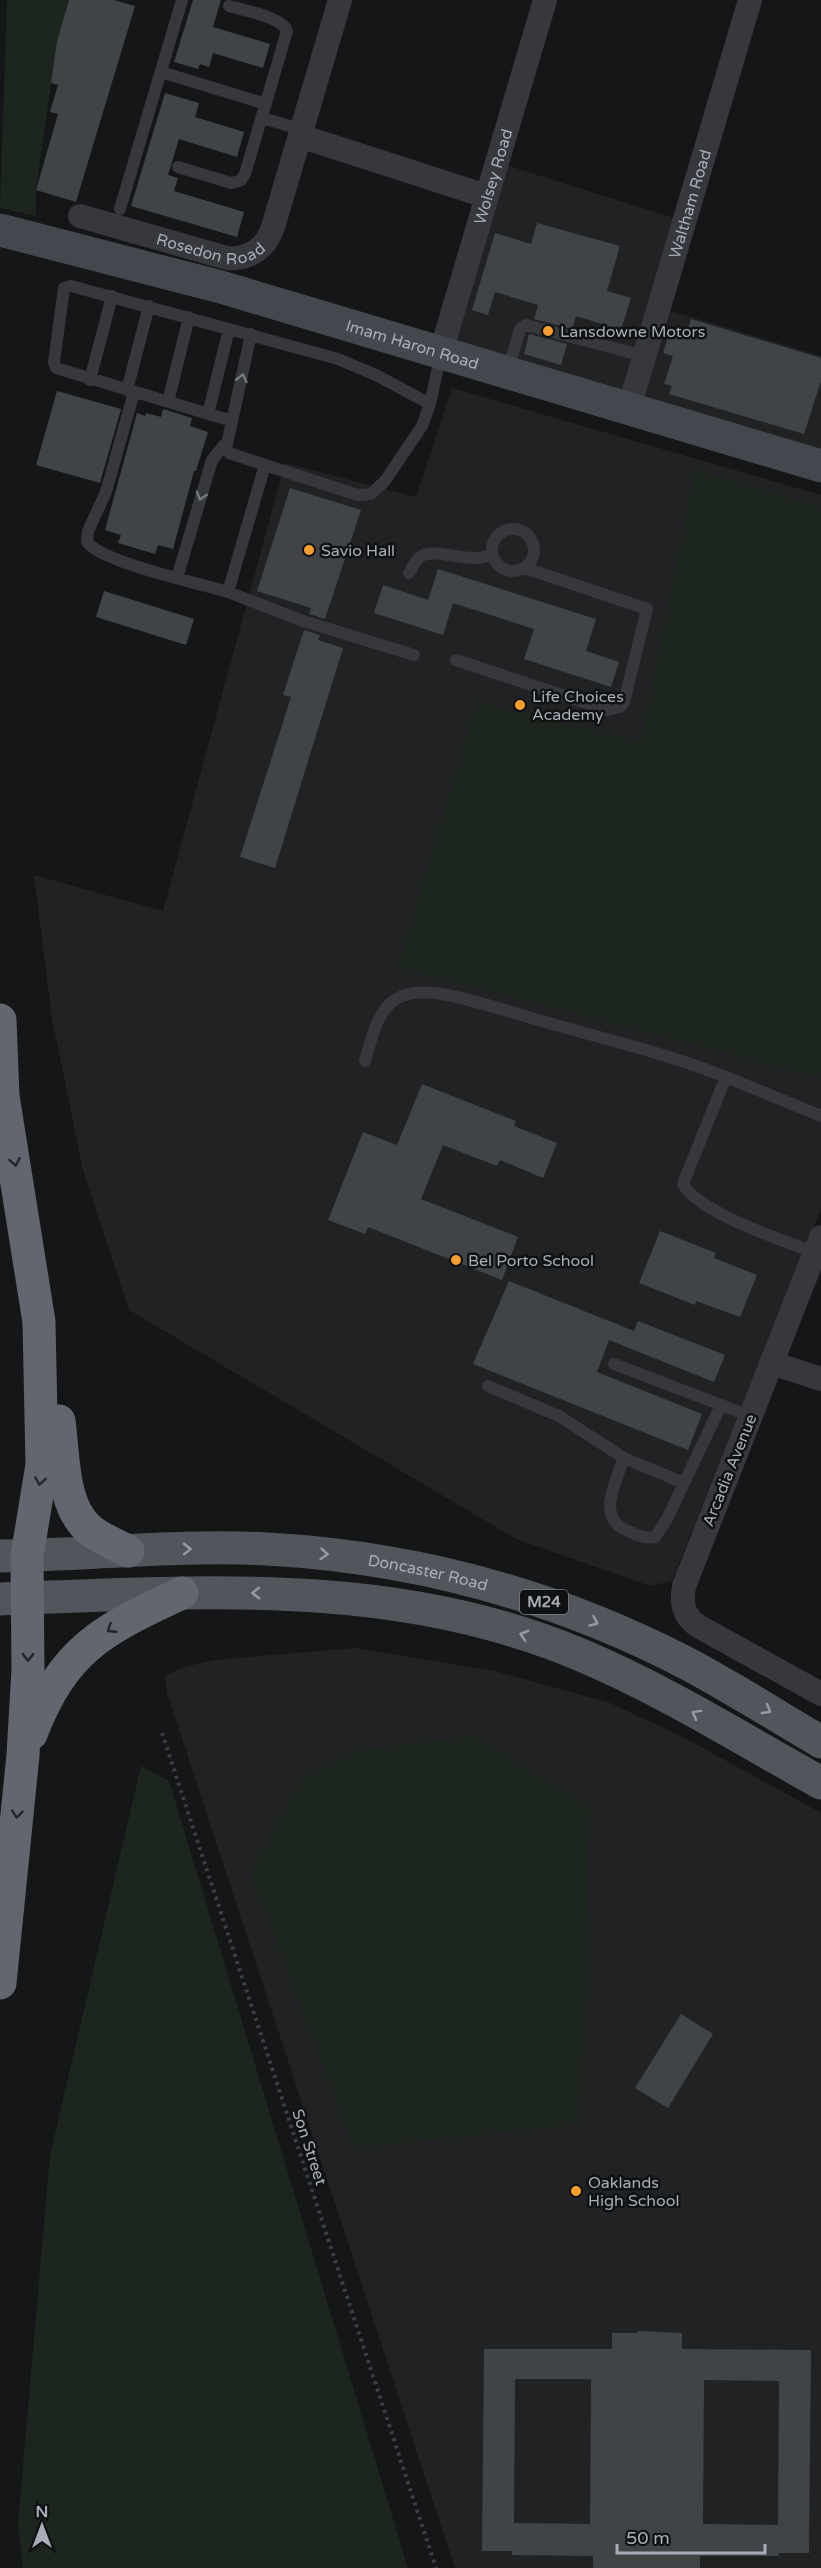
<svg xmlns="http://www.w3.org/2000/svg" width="821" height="2568" font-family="'Varela Round',sans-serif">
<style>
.built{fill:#212224}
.green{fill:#1d261e}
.building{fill:#414447;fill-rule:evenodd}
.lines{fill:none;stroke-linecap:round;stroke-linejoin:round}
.path{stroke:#3c3f44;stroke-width:4;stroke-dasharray:3 4.5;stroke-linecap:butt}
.lane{stroke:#36383d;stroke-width:12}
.street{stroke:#36383d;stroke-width:24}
.secondary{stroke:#44474d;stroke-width:33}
.primary{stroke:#52555c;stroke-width:33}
.highway{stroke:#62666e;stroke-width:33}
.oneway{stroke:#747981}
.oneway2{stroke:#242629}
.oneway3{stroke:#969ca6}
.poi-dot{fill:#f79e2e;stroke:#101112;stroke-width:2}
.labels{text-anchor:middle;stroke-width:5;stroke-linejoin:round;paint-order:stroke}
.shield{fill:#101112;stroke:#7a7f86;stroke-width:1.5}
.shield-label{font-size:15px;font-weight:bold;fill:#a7aeb8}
.street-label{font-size:16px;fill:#a7aeb8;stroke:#101112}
.poi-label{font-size:16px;fill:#a7aeb8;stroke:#101112;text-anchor:start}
</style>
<rect width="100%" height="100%" fill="#151617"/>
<!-- built -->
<path class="built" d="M496 162 684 221 658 307 821 356V466L441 352Z
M452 388 821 495V1209L672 1581 650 1586 516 1539 129 1310 83 1170 52 1019 34 875 163 911 285 463 416 497Z
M355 1648 495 1671 610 1703 685 1738 821 1813V2568H455L167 1693 165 1676 181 1668 214 1660Z"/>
<!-- green -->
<path class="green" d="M7 0H69L57 41 36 190V216L0 208Z
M695 470 821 507V1078L398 967 477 702 641 742Z
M473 1736 590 1808 581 2124 354 2148 251 1873 303 1777 359 1750Z
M141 1766 169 1781 408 2568H23L18 2524 50 2155Z"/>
<!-- building -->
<path class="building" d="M69 0H114L135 6 76 202 36 190 58 114 50 112 58 85 51 83 57 41Z
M193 0H221L213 27 270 44 263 68 213 53 209 67 200 64 198 69 174 62Z
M165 93 199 103 195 117 244 132 237 157 179 139 168 175 178 178 174 191 244 212 237 237 131 206Z
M537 223 620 246 607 291 631 298 621 330 576 316 572 329 534 319 538 305 495 292 488 315 472 310 495 233 531 244Z
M691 319 821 358V381L804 434 669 394 672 386 664 384 673 356 663 353 671 328 687 333Z
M529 334 567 344 561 365 524 354Z
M57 391 121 409 100 483 36 465Z
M163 409 192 418 190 426 208 432 196 471H194L173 549 158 545 155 554 118 543 121 535 105 530 137 413 145 416 146 413 161 417Z
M290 488 361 510 325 619 309 614 311 608 257 591Z
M438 569 596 619 586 651 619 662 611 687 524 659 534 629 453 603 443 635 374 613 383 585 428 600Z
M104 591 194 619 186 645 96 617Z
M304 630 320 635 318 640 343 648 275 868 240 857 291 697 283 695Z
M422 1084 516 1121 514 1126 557 1143 543 1178 500 1160 497 1166 443 1145 421 1199 518 1237 502 1280 368 1227 365 1234 328 1220 363 1132 397 1145Z
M660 1231 716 1253 714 1258 757 1275 740 1317 696 1301 695 1305 639 1283Z
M509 1281 634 1331 638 1321 725 1355 714 1382 609 1340 597 1372 702 1414 688 1450 473 1364Z
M681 2014 713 2034 668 2108 635 2088Z
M638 2331 682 2333V2349L811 2350 809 2553H779V2556H700V2568H593V2556L512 2555V2551H482L484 2349H612V2333H638ZM515 2379H591L590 2524 514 2523ZM704 2380 779 2381 778 2525 703 2524Z"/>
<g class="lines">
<!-- path -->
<path class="path" d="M162 1733 436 2568"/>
<!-- lane -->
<path class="lane" d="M161 72 266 104
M262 118 290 126 300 136
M178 167 231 183 240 181 245 174 287 31C282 17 243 10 229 6
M120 209 182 0
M508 371 520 329 526 325 644 356
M90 380 112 296
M127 390 149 306
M134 392 106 492 88 531 87 542C101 562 201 584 228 592L265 465 229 453 226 449 232 421 56 368 54 362 64 288 71 286 338 359 376 375 430 404 441 354
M168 402 189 317
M208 414 229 329
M232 421 251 334
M265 465 358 495 371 494 385 481 422 426 430 404
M492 550a21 21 0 1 1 42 0a21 21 0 1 1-42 0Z
M409 573C412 568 415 561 420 557 436 546 470 566 492 554
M177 578 212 460 225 444
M228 592 303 621 414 655
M456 660 607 710 620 707 624 702 647 609 525 568
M365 1061C372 1038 377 1006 402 996 415 991 429 992 442 994 480 1001 519 1015 556 1025 613 1041 671 1055 726 1077
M815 1253C785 1241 697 1212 683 1184L726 1077 821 1116
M614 1364 750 1416
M488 1386 559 1416 624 1458 684 1483
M624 1458C616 1482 595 1518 628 1531 637 1535 645 1539 655 1537L667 1519 721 1405"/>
<!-- street -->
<g class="street">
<path d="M300 136 486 196"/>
<path id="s1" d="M80 216 227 258C249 260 266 248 273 227L340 0"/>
<path id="s2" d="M441 352 545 0"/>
<path id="s3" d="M629 408 750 0"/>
<path d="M821 1237 684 1586C681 1603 683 1616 698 1626L821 1694"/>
<path d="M772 1363 821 1379"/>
</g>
<!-- secondary -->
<path class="secondary" id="s4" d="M0 230 221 287 821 466"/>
<!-- primary -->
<g class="primary">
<path id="s5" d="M0 1556C89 1555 178 1544 267 1549 414 1557 557 1596 688 1664 733 1688 777 1716 821 1742"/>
<path d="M0 1599C197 1592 395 1576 581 1655 664 1690 742 1739 821 1783"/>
</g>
<!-- highway -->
<path class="highway" d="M0 1020 3 1096 39 1322 42 1465 27 1556 28 1670 23 1755 0 1983
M59 1421C64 1455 61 1507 91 1531 102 1539 116 1545 128 1551
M31 1734C64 1648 103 1630 182 1593"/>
</g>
<!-- one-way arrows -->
<defs><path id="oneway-chevron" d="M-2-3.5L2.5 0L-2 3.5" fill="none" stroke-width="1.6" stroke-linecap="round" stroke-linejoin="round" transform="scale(1.5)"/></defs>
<g class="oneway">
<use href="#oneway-chevron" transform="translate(242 378) rotate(-77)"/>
<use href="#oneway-chevron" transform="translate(201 496) rotate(107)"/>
</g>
<g class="oneway2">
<use href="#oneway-chevron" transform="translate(15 1162) rotate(80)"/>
<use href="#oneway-chevron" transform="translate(40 1481) rotate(99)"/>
<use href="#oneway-chevron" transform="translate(111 1629) rotate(147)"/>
<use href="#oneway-chevron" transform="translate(28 1657) rotate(91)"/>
<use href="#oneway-chevron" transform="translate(17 1814) rotate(96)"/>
</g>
<g class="oneway3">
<use href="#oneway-chevron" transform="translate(187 1549) rotate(-1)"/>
<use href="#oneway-chevron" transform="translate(324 1554) rotate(5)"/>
<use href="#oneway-chevron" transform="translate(256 1593) rotate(179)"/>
<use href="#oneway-chevron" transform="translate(594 1622) rotate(24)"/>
<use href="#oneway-chevron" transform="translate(524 1635) rotate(-163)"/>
<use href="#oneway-chevron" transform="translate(767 1710) rotate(30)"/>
<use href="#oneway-chevron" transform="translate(696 1714) rotate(-151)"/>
</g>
<!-- markers -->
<g class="poi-dot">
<circle cx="548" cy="331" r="6"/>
<circle cx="309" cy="550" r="6"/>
<circle cx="520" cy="705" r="6"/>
<circle cx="456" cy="1260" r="6"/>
<circle cx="576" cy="2191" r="6"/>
</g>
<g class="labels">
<!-- shield labels -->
<rect class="shield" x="520" y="1590" width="48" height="24" rx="4.5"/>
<g class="shield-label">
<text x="544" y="1607">M24</text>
</g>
<!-- street labels -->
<g class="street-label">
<text dy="6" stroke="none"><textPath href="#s2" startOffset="183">Wolsey Road</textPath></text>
<text dy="6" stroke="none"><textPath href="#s3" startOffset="213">Waltham Road</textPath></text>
<text dy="6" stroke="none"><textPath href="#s1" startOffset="136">Rosedon Road</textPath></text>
<text dy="6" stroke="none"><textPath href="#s4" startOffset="428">Imam Haron Road</textPath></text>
<text transform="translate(729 1470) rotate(-68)" y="6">Arcadia Avenue</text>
<text dy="6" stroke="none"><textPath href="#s5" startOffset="430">Doncaster Road</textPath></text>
<text transform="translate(310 2147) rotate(72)" y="6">Son Street</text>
</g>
<!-- poi labels -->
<g class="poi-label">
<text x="560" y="337">Lansdowne Motors</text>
<text x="321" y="556">Savio Hall</text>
<text x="532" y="702">Life Choices<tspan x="532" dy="18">Academy</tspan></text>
<text x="468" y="1266">Bel Porto School</text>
<text x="588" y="2188">Oaklands<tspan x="588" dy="18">High School</tspan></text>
</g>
</g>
<!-- north arrow -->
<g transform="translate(42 2526)" stroke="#101112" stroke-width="4.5" paint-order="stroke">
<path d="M0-4.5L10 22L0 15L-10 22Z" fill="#a7aeb8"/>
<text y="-9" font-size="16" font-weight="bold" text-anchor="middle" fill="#a7aeb8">N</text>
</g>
<!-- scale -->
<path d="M617 2544v9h148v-9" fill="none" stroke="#a7aeb8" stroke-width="3"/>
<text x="626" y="2544" font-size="18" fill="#a7aeb8" stroke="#101112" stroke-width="4.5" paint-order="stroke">50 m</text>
</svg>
